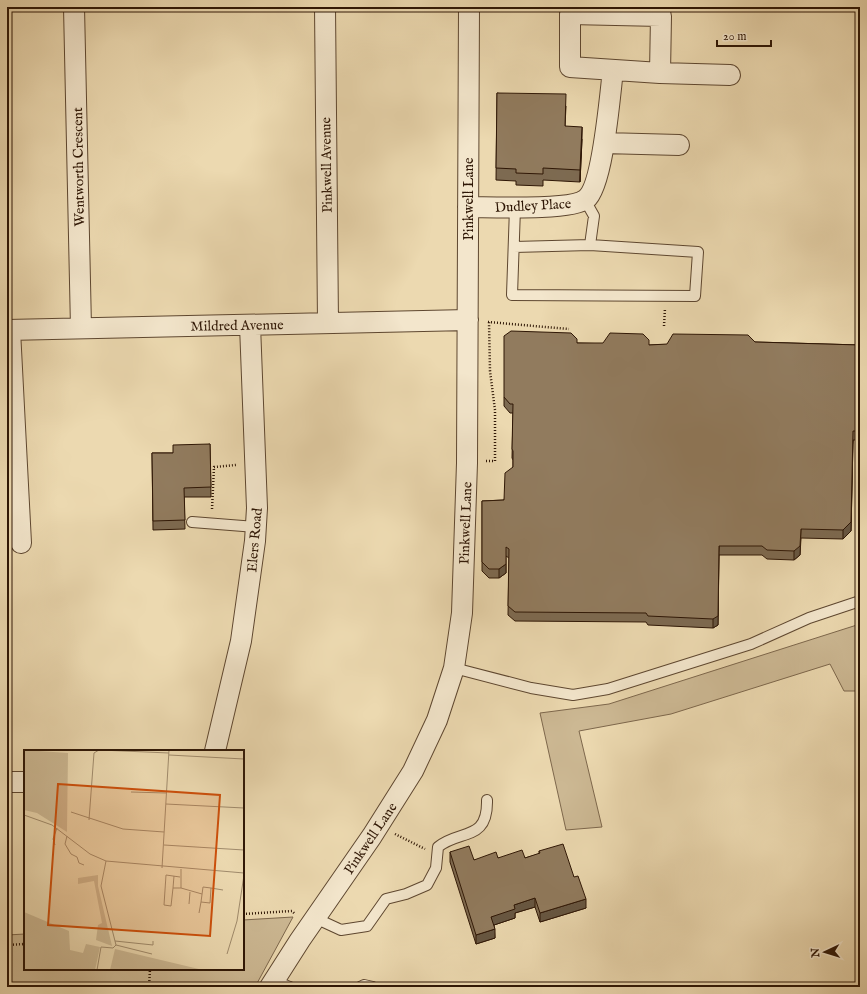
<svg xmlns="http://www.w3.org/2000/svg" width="867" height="994" font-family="'IM FELL English',serif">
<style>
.green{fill:#ccb893;stroke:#7d674c}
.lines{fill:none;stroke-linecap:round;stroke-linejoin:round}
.lane-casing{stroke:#5e4730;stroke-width:12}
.street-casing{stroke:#5e4730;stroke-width:22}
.path{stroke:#2e1605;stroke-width:2.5;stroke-dasharray:1 2;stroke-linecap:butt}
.lane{stroke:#f3e6cc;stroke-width:10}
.street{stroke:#f3e6cc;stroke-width:20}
.wall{fill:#7d6a51;stroke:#2e1605}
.shaded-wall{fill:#665642;stroke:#2e1605}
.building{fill:#917b5e;stroke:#2e1605}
.labels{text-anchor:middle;stroke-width:3;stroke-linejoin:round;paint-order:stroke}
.street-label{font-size:14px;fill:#2e1605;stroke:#f3e6cc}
.inset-road{fill:none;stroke:#a08b6c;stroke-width:1}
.view{fill:#cc4f0b;fill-opacity:0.15;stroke:#cc4f0b;stroke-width:2}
.inset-edge{fill:none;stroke:#2e1605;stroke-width:2}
</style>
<rect width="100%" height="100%" fill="#ecd9b0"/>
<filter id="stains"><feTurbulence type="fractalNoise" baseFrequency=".005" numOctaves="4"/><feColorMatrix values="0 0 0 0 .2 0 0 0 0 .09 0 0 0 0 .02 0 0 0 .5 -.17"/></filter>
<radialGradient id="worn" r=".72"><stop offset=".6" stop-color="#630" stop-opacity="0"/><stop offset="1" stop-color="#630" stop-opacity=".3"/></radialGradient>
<!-- green -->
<path class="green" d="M860 624V691H844L830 664 671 714 579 731 602 827 566 830 540 713 609 704Z
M293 917 255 987H7V935L25 934V969H243V920Z"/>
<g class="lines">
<defs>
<path id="lane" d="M515 208 512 295 695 296 698 252 590 245 594 216 585 200
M514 247 590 245
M192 522 256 527
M454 668 531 688 573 695 608 689 751 644 809 618 860 601
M315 918 341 930 367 926 386 899 406 894 427 885 436 868 438 847C460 829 488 842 487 800
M274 981 290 987
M360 987 364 985 373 987"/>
<path id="street" d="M74 7 81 328
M325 7 328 323
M660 73 661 16 570 14V67L660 73 730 75
M604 143 679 145
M468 207C490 207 571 211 586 199 603 186 610 94 613 70
M7 330 468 320
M10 330 21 543
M215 751 241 641 255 541 257 508 250 325
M7 782H25
M270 987 300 940 372 836 413 771 437 720 454 668 462 613 467 463 469 7"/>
</defs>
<!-- lane casing -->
<use href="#lane" class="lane-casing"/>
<!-- street casing -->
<use href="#street" class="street-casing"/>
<!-- path -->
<path class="path" d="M488 322 569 329
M664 326 665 308
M486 461H495V410L490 371 489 322
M212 509 214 467 236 465
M395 834 425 849
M243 914 292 911 295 914
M7 945 25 944
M149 987 150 969"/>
<!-- lane -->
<use href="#lane" class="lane"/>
<!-- street -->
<use href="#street" class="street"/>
</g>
<!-- wall -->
<path class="wall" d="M497 93 566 106 565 126 582 139 580 182 543 180V186L516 185V181L496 180Z
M755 342 860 345V440H853L851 531 843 539 801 538 800 555 794 560 767 559 762 555H719L718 625 713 628 648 625 646 622 515 621 508 615 509 558 506 556V573L499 578H489L482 571V501L504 500 513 467V460L512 458 513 413H510L504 406V397L577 343 649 345Z
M210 444 211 497H184L185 529 153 530 152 453H173Z
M539 851 574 877 586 908 540 922 535 907 515 913V918L494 925 495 938 476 944 450 862V852L474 860 498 858H525L539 854Z"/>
<!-- shaded-wall -->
<path class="shaded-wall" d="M582 127V139L580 182V170Z
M853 440 851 531 843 539V530Z
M801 529 800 555 794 560V551Z
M719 546 718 625 713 628V619Z
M506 564V573L499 578V569Z
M535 898V907L515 913V918L491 926V917L514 905Z
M586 899V908L540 922V913Z
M495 929V938L476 944V935Z"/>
<!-- building -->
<path class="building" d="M497 93 566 94 565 126 582 127 580 170 543 168V174L516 173V169L496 168Z
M511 331 571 333 577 339V343H603L610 333 643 334 649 340V345L667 344 673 334 748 335 755 342 860 345V431H853L851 522 843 530 801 529 800 546 794 551 767 550 762 546H719L718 616 713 619 648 616 646 613 515 612 508 606 509 549 506 547V564L499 569H489L482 562V501L504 500 505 473 513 467V451L512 449 513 404H510L504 397V336Z
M210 444 211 487 184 488 185 520 153 521 152 453H173V445Z
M563 844 574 877 578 876 586 899 540 913 535 898 514 905 515 909 491 917 495 929 476 935 450 852 469 846 474 860 496 852 498 858 522 850 525 858 540 853 539 851Z"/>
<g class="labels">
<!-- street labels -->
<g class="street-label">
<text transform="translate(326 165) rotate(-91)" y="5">Pinkwell Avenue</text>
<text transform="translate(78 167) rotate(-91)" y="5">Wentworth Crescent</text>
<text transform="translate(468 199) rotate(-90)" y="5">Pinkwell Lane</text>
<text transform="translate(533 205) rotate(-3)" y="5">Dudley Place</text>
<text transform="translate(237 325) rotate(-1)" y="5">Mildred Avenue</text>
<text transform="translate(465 523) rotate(-88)" y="5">Pinkwell Lane</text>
<text transform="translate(254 540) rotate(-85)" y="5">Elers Road</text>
<text transform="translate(370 838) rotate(-56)" y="5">Pinkwell Lane</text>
</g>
</g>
<!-- overview -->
<g transform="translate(24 750)">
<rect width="220" height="220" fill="#ecd9b0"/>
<path d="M0 0 44 3 43 82 13 63 0 60ZM74 125V136L88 196 72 190 74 175 78 173 70 131 54 134V128ZM0 162 45 181 46 200 59 203 62 194 76 197 71 220H0ZM91 199 116 205 179 220H86Z" fill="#ccb893"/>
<path class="inset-road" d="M76 0 145 3M145 5 220 9M107 42 142 43M142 54 220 58M47 62 99 79 140 82M0 65 28 75 66 104 82 111 220 123M65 70 70 3 75 0M43 86 41 94 47 104 53 107 55 113 60 115M31 95 29 89 33 78M140 95 220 100M82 111 77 136 92 195M138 118 145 0M157 119V138L178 144M156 127 142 125 140 155 147 156 149 138H157M149 138 150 126M187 138 199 140M165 154 166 142M175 163 177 152 179 137 187 138 186 153 177 152M91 191 129 195V191M203 204 213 171 220 125M73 220 77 197 89 198 92 195 128 204"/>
<path class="view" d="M34 34 196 45 186 186 24 175Z"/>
<rect width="220" height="220" class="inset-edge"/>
</g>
<!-- margin -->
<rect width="867" height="994" fill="none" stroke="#ecd9b0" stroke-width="24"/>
<rect x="8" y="8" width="851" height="978" fill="none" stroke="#2e1605" stroke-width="2"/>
<rect x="12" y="12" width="843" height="970" fill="none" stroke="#2e1605"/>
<!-- north arrow -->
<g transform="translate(825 952) rotate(266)" stroke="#f3e6cc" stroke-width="3" paint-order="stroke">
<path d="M0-3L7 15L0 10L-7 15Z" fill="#2e1605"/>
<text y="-6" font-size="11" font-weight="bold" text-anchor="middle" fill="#2e1605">N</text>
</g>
<!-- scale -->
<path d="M717 40v6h54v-6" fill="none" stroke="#2e1605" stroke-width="2"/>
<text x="723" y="40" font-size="12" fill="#2e1605" stroke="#f3e6cc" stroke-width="3" paint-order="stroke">20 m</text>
<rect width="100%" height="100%" filter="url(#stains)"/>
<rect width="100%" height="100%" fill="url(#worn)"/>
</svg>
